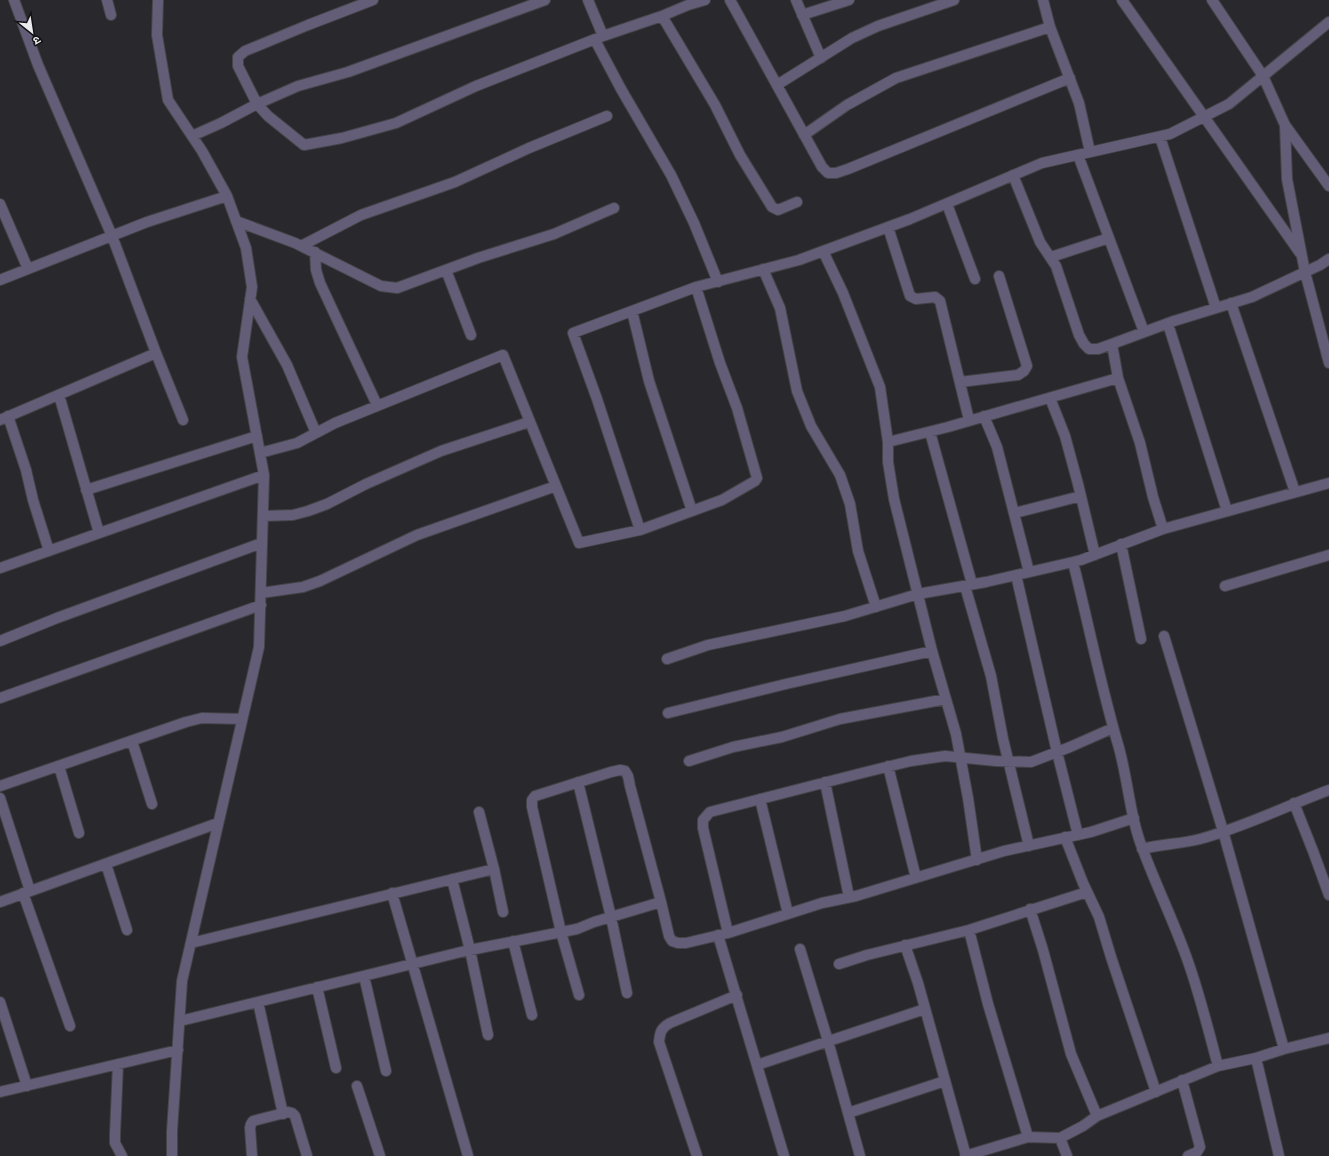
<svg xmlns="http://www.w3.org/2000/svg" width="1329" height="1156" font-family="Signika,'Noto Sans Devanagari',sans-serif">
<style>
.lines{fill:none;stroke-linecap:round;stroke-linejoin:round}
.minor-casing{stroke:#444448;stroke-width:12}
.minor{stroke:#635d78;stroke-width:10}
</style>
<rect width="100%" height="100%" fill="#29292d"/>
<g class="lines">
<defs>
<path id="minor" d="M107 0 111 15
M158 0 157 35 168 100 202 151 227 196 246 248 252 287 242 357 264 475 259 647 182 981 172 1131V1156
M373 0 308 25 245 51 238 57V66L257 104 298 86 348 72 545 0
M588 0 603 36
M730 0 822 167 828 173H836L848 169 1070 78
M796 0 821 58
M1043 0 1050 27 1079 103 1090 152
M1122 0 1300 253
M1212 0 1263 76 1285 125 1287 179 1305 272 1329 363
M802 15 849 0
M662 16 715 105 740 155 772 207 778 210 797 202
M595 40 621 89 671 175 694 223 718 282
M777 85 852 38 878 26 954 0
M1285 125 1329 186
M804 135 847 105 896 78 1050 27
M192 136 221 123 257 104 268 116 304 145 342 138 396 123 476 86 603 36 662 16 688 5 705 0
M1160 137 1216 308
M1078 155 1144 332
M1013 175 1040 242 1056 266 1079 335 1084 344 1089 349H1098L1112 344
M0 204 28 269
M947 204 975 279
M236 221 295 243 381 286 397 288 478 258 554 234 614 208
M888 227 910 296 916 299 935 297 940 301 969 420
M301 246 361 215 455 182 529 148 607 116
M823 251 843 293 880 387 888 442V462L894 499 932 651 956 734 968 798 977 860
M315 252 316 270 320 283 377 405
M1051 257 1109 238
M763 269 780 308 797 391 811 426 840 475 850 504 858 551 876 607
M446 270 471 335
M0 280 147 222 227 196
M250 299 287 365 316 433
M1231 303 1295 492
M632 311 649 381 692 511
M1168 324 1227 511
M156 353 183 420
M960 382 1018 375 1024 371 1027 366 999 276
M59 395 99 533
M1050 398 1065 436 1078 484 1095 555
M8 416 26 470 33 500 49 551
M984 416 997 447 1029 572
M0 420 156 353 112 236 38 65 14 0
M930 432 972 584
M888 442 948 427 1118 378
M260 453 297 443 335 423 503 355 579 543 640 530 722 500 755 481 757 478 737 408 720 363 696 287
M86 490 257 436
M1015 513 1081 496
M263 516 293 515 308 511 327 504 366 484 441 451 529 422
M1163 529 1329 483
M640 530 597 399 573 333 696 287 799 260 910 219 1042 163 1170 134 1229 104 1329 22
M1121 544 1141 639
M0 568 264 475
M1016 575 1057 752 1078 835
M965 586 991 676 1003 739 1029 846
M1225 586 1329 555
M261 593 303 587 320 581 417 535 556 486
M1164 636 1223 831 1284 1049
M0 641 57 618 262 543
M667 659 708 645 845 616 918 594 986 582 1073 562
M0 698 261 605
M668 713 786 684 932 651
M132 741 152 804
M689 761 733 747 782 737 840 719 946 699
M59 766 79 833
M888 766 916 878
M578 782 611 917 627 993
M825 782 849 897
M0 786 186 722 202 718 242 719
M0 798 30 891
M760 799 788 914
M1294 803 1313 851 1329 895
M1065 837 1083 883 1099 917 1111 957 1156 1092
M1142 849C1161 844 1181 844 1200 839 1244 827 1286 806 1329 790
M106 864 127 930
M494 869 503 912
M452 879 470 950 488 1035
M23 893 70 1026
M392 893 468 1156
M0 902 218 823
M1030 909 1043 950 1071 1054 1097 1116
M969 930 988 1004 1028 1137
M728 933 703 828V820L710 812 862 773 911 761 945 756 996 761 1031 762 1070 747 1113 728
M718 935 784 1156
M513 941 532 1015
M191 943 494 869 479 812
M905 945 918 983 966 1156
M800 949 828 1041 860 1156
M839 964 867 955 969 930 1087 892
M364 976 386 1071
M317 987 336 1068
M579 995 561 932 532 807V800L535 796 611 772 620 770 625 771 628 776 630 786 661 902
M0 1002 27 1086
M258 1002 283 1114
M180 1021 465 951 577 929 594 922 661 902 669 936 672 941 678 943H686L728 933 822 903 856 896 1004 851 1091 832 1134 818
M1256 1058 1279 1156
M118 1064 115 1134V1143L122 1156
M757 1065 925 1009
M1218 1066C1208 1029 1199 991 1186 956 1173 920 1156 885 1143 850 1129 815 1128 776 1117 741 1100 682 1088 622 1073 562L1081 560 1163 529 1153 497 1140 443 1118 378 1112 344 1174 321 1252 297 1320 265 1329 259
M1182 1080 1200 1147 1197 1152 1188 1156
M357 1086 380 1156
M0 1092 178 1050
M848 1113 945 1081
M1060 1138 1067 1156
M252 1156 250 1128 251 1124 253 1121 288 1112 292 1113 295 1116 307 1156
M697 1156 659 1042C660 1032 661 1028 670 1023L737 995
M965 1156 1028 1137 1060 1138 1083 1126 1097 1116 1218 1066 1256 1058 1284 1049 1329 1038"/>
</defs>
<!-- minor casing -->
<use href="#minor" class="minor-casing"/>
<!-- minor -->
<use href="#minor" class="minor"/>
</g>
<!-- north arrow -->
<g transform="translate(32 32) rotate(150)" stroke="#121214" stroke-width="3" paint-order="stroke">
<path d="M0-3L7 15L0 10L-7 15Z" fill="#ebebee"/>
<text y="-6" font-size="11" font-weight="bold" text-anchor="middle" fill="#ebebee">उ</text>
</g>
</svg>
